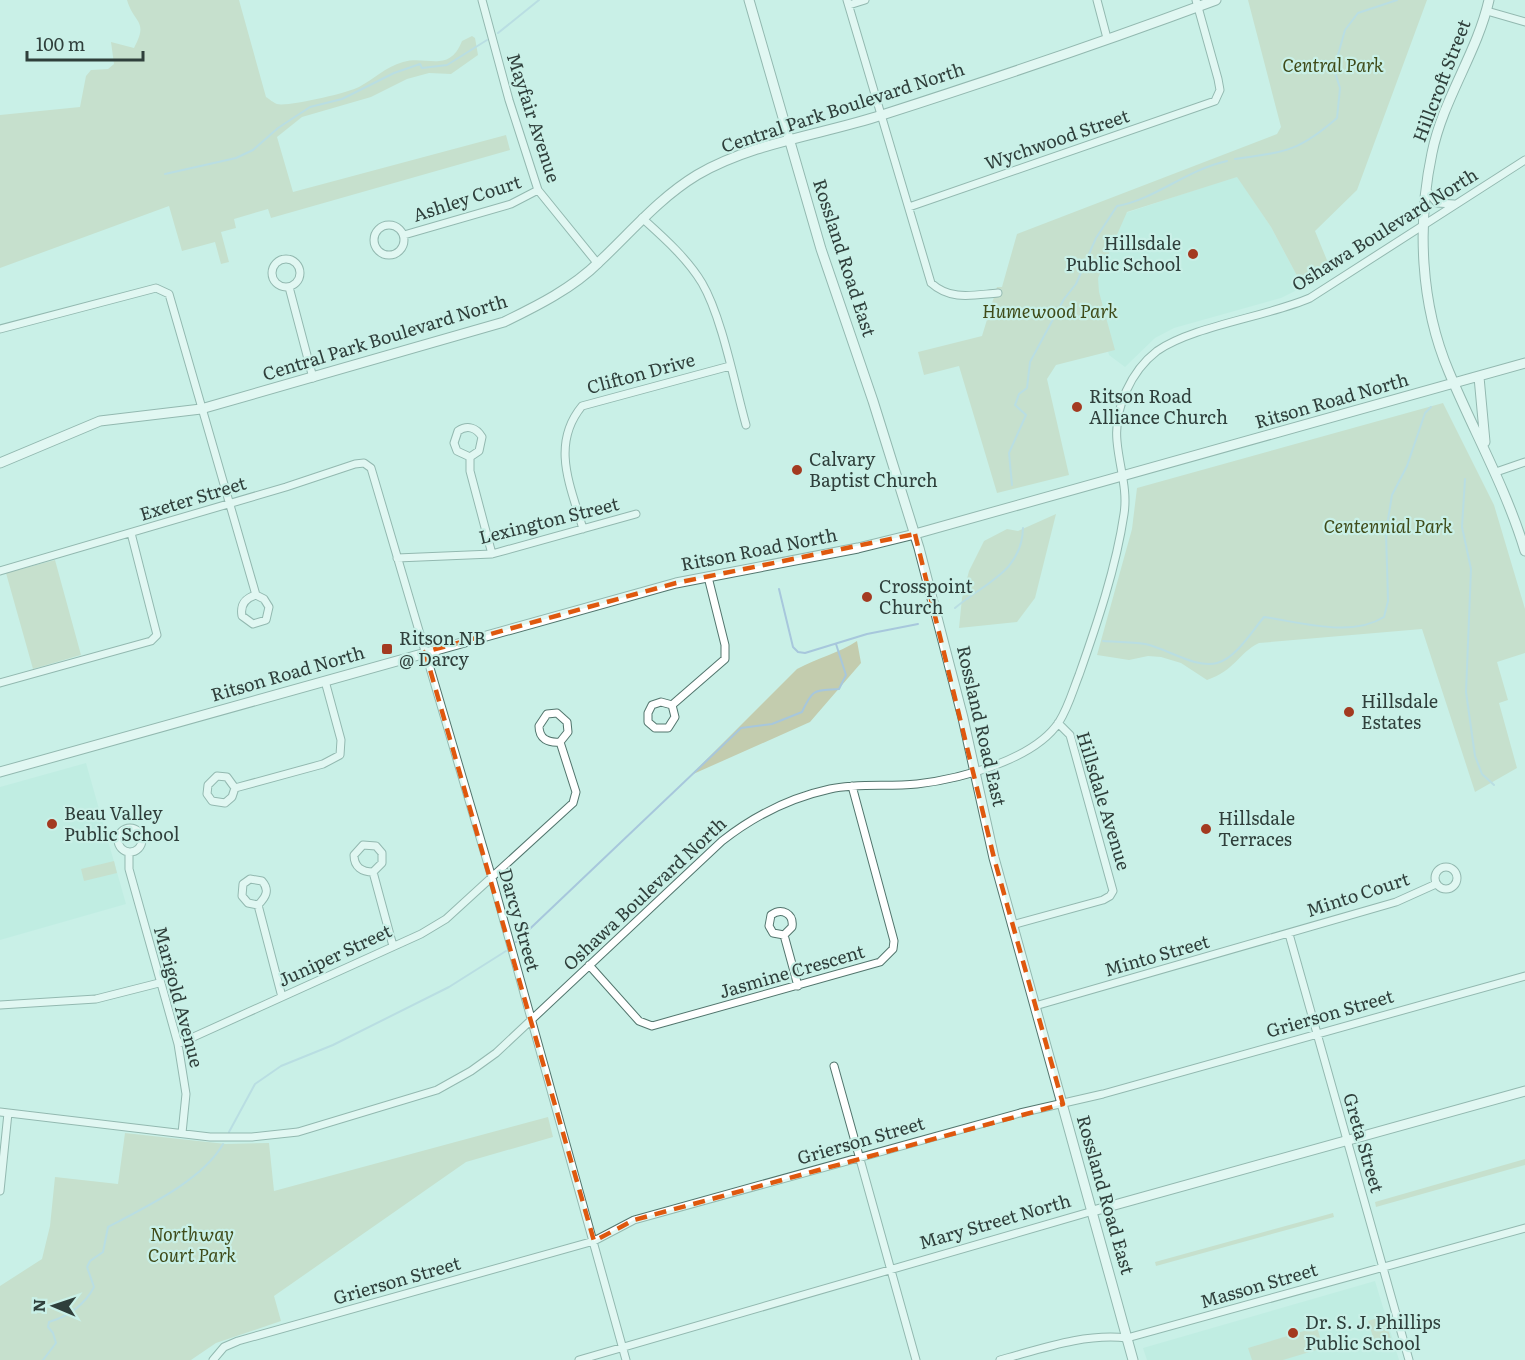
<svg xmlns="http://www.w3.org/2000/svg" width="1525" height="1360" font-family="Literata,serif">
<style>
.built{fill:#b7e8dc}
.green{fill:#c3ccae}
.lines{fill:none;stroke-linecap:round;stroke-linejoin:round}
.stream{stroke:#a7c7dc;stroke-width:2}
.street-casing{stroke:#52756d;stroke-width:9}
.secondary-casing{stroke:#52756d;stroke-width:11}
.street{stroke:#fff;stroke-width:7}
.secondary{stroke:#fff;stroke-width:9}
.marked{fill:none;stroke:#df580e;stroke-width:4.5;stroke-dasharray:12 8;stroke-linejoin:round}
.poi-dot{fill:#a33a20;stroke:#c9f0e7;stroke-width:2}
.labels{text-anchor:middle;stroke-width:4.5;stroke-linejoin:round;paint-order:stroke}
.park-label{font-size:18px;font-style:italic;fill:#3f4b19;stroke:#c9f0e7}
.street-label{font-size:18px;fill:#2f3f3b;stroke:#c9f0e7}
.poi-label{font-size:18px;fill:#2f3f3b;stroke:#c9f0e7;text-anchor:start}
</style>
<rect width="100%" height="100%" fill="#c9f0e7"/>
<!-- built -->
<path class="built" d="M1237 176 1271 227 1303 287 1281 298 1174 328 1155 338 1125 367 1109 355 1089 280 1117 216Z
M86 763 126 904 0 940V787Z
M1375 1281 1399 1360H1147L1143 1348Z"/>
<!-- green -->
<path class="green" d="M127 0H239L266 97C269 99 274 103 277 104 287 107 348 93 359 87 374 79 385 67 403 62 427 55 449 74 462 41L472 36 475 38 478 55 451 74 429 73 407 79 371 97 302 117 277 137 293 192 506 135 510 150 271 218 268 209 234 219 236 228 221 232 229 262 221 264 215 242 182 251 169 206 0 268V115L80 107 86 76 91 70 108 69 114 64 111 42 134 48C149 20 134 24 127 0Z
M1248 0H1427L1357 190 1315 231 1331 270 1303 287 1271 227 1237 177 1127 212 1098 278 1099 292 1115 350 1056 365 1047 379 1069 475 997 493 959 366 924 375 918 352 982 336 997 287H1002L1017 234 1277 134 1281 127Z
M1443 403 1494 505 1525 609V653L1497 662 1508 700 1499 703 1517 768 1475 792 1422 629 1259 643C1237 654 1236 670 1207 680L1181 663 1161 657 1148 656 1129 660 1097 655 1132 529 1137 488Z
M1056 514 1035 598 1017 622 959 628 962 598 969 571 984 541 1007 529 1018 531Z
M55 560 81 655 33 669 6 573Z
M857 641 861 663 810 722 691 775 797 669C817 658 839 653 857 641Z
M114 861 117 873 84 881 81 869Z
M548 1117 553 1137 466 1162 274 1296 281 1321 216 1343 191 1360H0V1286L42 1259 50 1226 55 1177 118 1184 125 1133 226 1144 269 1143 274 1191Z
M1525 1159V1165L1376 1207 1375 1202Z
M1333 1213 1334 1217 1156 1266 1155 1262Z
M1384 1316 1392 1342 1376 1347 1368 1321Z
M1317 1327 1323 1348 1283 1360H1252L1248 1348Z"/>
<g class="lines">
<!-- stream -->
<path class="stream" d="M498 33 539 0
M1235 159C1285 152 1298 152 1337 118L1340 88 1334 69 1345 30 1358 13 1397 0
M165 174 236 158 253 150 278 128 310 107 342 99 394 73 420 64 422 68 447 65 487 40
M1465 479 1462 527 1471 569 1466 692 1475 756 1482 774 1494 785
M1012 485 1009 453 1026 415 1015 405 1019 394 1027 388 1030 362 1064 299 1076 284 1096 238 1117 206C1156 199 1186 170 1227 161
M779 589 793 647 798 652 805 653 867 634 918 624
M955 608C984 583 1022 572 1023 528
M1103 641C1117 642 1131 642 1145 644 1166 648 1196 669 1217 663 1236 658 1252 631 1264 617 1300 622 1351 638 1384 617L1388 601 1386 532 1392 495 1407 466 1425 413 1431 407
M516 942 741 728 772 724 802 712C813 688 814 691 839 689L846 675 836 644
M229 1132 255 1084 281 1066 333 1045 449 987 506 951
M43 1360 56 1343 53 1333 48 1327 49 1322C69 1316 84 1306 94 1287L87 1267 90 1261 103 1252 108 1227C144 1208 203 1180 223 1144"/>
<defs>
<path id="street" d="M482 0 509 100 538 190 598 264
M847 0 931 283C951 301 973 295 998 293
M1097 0 1107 38
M849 5 865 0
M1487 11 1525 22
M1427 191 1437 203 1454 204
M909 207 1215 101 1220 90 1218 79 1196 0
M642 218C663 237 687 258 702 283 722 317 735 386 746 425
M374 240a15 15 0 1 1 30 0a15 15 0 1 1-30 0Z
M404 235 511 204 538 190
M272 273a14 14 0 1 1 28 0a14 14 0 1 1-28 0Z
M289 287 313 378
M0 329 156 288 169 294 256 595 264 599 269 607 266 620 253 624 242 616C240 605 245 598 256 595
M470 457 457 451 454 443 458 431C467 425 476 427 482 437L479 451 470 457V471L492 554
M1496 472 1525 462
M583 529C571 487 550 445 582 406L730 366
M397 558 492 554 636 514
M0 571 286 487 355 464 364 463 371 468 492 878 626 1360
M0 683 151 641 157 635 131 533
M672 705 675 717 668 728H655L648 722V713L652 705 661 702 672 705 725 659V645L708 577
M235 788 227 777 217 776 208 785 207 794 212 801 225 803 232 797 235 788 323 764 340 755 341 740 325 681
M118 840a12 12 0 1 1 24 0a12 12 0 1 1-24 0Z
M129 852V869L178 1044 186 1094 182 1133
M1435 878a11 11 0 1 1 22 0a11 11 0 1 1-22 0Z
M373 872C362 872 354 867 354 855L363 845 376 846 382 853V863L373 872 393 946
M258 905C266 897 270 890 262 881L250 879 243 884 242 896 248 903 258 905 282 997
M1012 925 1103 900 1110 896 1113 891 1070 735 1058 723
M1289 934 1409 1360
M784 935 773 933 769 926 771 915C782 907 794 914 792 927L784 935 798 986
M589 965 639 1021 652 1026 880 962 893 949 894 941 852 786
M0 1005 96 999 159 983
M1035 1006 1396 902 1436 884
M178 1044 421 934 446 919 573 803 576 792 560 742 568 732 567 722 557 713 547 714 539 726C539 739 548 743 560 742
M834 1066 916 1360
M0 1112 210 1137H252L298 1132 437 1090 471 1071 496 1053 722 841C755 815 789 798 830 789 859 783 888 787 917 784 960 779 1034 760 1059 722 1068 708 1073 690 1079 675 1097 624 1116 568 1124 514 1128 489 1119 466 1117 441 1114 408 1131 371 1157 351 1193 326 1266 317 1310 298L1525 160
M0 1191 8 1113
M213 1360 224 1347 238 1341 594 1241 634 1220 1020 1113 1103 1094 1525 976
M579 1360 1093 1211
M1000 1360C1041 1349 1084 1333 1127 1338L1525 1228"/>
<path id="secondary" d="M749 0 821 249 873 401 919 548 963 718 994 858 1133 1360
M1489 0C1477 53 1443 99 1432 153 1417 224 1420 304 1449 372 1474 432 1506 488 1525 551
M1479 377 1485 442
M0 463 100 421 201 409 504 322C537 306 573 288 599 262 631 232 659 198 697 175 754 142 821 135 882 115 994 79 1106 41 1216 0
M0 772 676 583 858 548 915 534 1525 363
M1093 1211 1525 1091"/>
</defs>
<!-- street casing -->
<use href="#street" class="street-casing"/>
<!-- secondary casing -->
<use href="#secondary" class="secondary-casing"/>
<!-- street -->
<use href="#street" class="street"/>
<!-- secondary -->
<use href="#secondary" class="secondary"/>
</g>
<!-- marked area -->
<path d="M0 0H1525V1360H0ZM915 534 994 858 1063 1104 634 1220 594 1241 425 652 676 583Z" fill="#c9f0e7" fill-opacity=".55" fill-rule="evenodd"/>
<path class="marked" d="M915 534 994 858 1063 1104 634 1220 594 1241 425 652 676 583Z"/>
<!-- markers -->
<g class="poi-dot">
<circle cx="1193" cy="254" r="6"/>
<circle cx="1077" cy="407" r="6"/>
<circle cx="797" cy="470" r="6"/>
<circle cx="867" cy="597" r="6"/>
<rect x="381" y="643" width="12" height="12" rx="3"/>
<circle cx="1349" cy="712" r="6"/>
<circle cx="52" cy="824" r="6"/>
<circle cx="1206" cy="829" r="6"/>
<circle cx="1293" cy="1333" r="6"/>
</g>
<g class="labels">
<!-- park labels -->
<g class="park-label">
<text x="1333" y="72">Central Park</text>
<text x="1050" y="318">Humewood Park</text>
<text x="1388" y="533">Centennial Park</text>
<text x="192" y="1241">Northway<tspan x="192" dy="21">Court Park</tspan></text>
</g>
<!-- street labels -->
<g class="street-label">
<text transform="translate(1442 81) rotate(-69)" y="6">Hillcroft Street</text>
<text transform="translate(843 108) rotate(-18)" y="6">Central Park Boulevard North</text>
<text transform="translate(533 118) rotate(72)" y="6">Mayfair Avenue</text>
<text transform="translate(1057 140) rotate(-19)" y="6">Wychwood Street</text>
<text transform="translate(467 199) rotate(-18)" y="6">Ashley Court</text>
<text transform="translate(1385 230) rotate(-32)" y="6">Oshawa Boulevard North</text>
<text transform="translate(844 258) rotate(72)" y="6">Rossland Road East</text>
<text transform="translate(385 338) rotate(-17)" y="6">Central Park Boulevard North</text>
<text transform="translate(641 374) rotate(-15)" y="6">Clifton Drive</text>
<text transform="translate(1332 401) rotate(-16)" y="6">Ritson Road North</text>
<text transform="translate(193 499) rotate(-17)" y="6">Exeter Street</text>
<text transform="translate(549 521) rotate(-14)" y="6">Lexington Street</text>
<text transform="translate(759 550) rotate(-11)" y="6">Ritson Road North</text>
<text transform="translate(288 674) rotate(-16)" y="6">Ritson Road North</text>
<text transform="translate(981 726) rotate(77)" y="6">Rossland Road East</text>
<text transform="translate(1103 801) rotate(73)" y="6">Hillsdale Avenue</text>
<text transform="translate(645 894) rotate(-43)" y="6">Oshawa Boulevard North</text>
<text transform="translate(1358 895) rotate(-18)" y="6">Minto Court</text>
<text transform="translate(519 920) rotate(74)" y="6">Darcy Street</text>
<text transform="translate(335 956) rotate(-25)" y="6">Juniper Street</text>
<text transform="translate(1157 956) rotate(-16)" y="6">Minto Street</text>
<text transform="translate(792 972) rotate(-16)" y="6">Jasmine Crescent</text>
<text transform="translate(178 997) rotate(75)" y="6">Marigold Avenue</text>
<text transform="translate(1330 1014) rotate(-16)" y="6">Grierson Street</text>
<text transform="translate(861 1141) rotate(-16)" y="6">Grierson Street</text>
<text transform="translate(1363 1143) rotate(74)" y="6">Greta Street</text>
<text transform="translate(1105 1195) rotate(74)" y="6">Rossland Road East</text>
<text transform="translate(995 1222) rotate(-16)" y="6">Mary Street North</text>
<text transform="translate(397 1281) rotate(-16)" y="6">Grierson Street</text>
<text transform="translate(1259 1286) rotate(-16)" y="6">Masson Street</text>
</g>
<!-- poi labels -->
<g class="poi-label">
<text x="1181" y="250" text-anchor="end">Hillsdale<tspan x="1181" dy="21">Public School</tspan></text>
<text x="1089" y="403">Ritson Road<tspan x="1089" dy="21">Alliance Church</tspan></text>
<text x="809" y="466">Calvary<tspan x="809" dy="21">Baptist Church</tspan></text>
<text x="879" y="593">Crosspoint<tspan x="879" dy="21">Church</tspan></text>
<text x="399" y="645">Ritson NB<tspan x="399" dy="21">@ Darcy</tspan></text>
<text x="1361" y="708">Hillsdale<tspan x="1361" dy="21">Estates</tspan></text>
<text x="64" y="820">Beau Valley<tspan x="64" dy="21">Public School</tspan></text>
<text x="1218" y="825">Hillsdale<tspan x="1218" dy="21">Terraces</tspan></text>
<text x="1305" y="1329">Dr. S. J. Phillips<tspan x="1305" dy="21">Public School</tspan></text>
</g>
</g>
<!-- north arrow -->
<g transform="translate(54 1306) rotate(272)" stroke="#c9f0e7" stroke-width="4.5" paint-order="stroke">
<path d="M0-4.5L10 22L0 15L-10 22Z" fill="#2f3f3b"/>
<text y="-9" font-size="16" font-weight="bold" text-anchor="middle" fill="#2f3f3b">N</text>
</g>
<!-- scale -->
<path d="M27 51v9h116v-9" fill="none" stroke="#2f3f3b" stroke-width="3"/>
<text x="36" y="51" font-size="18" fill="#2f3f3b" stroke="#c9f0e7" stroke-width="4.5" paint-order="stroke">100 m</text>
</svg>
